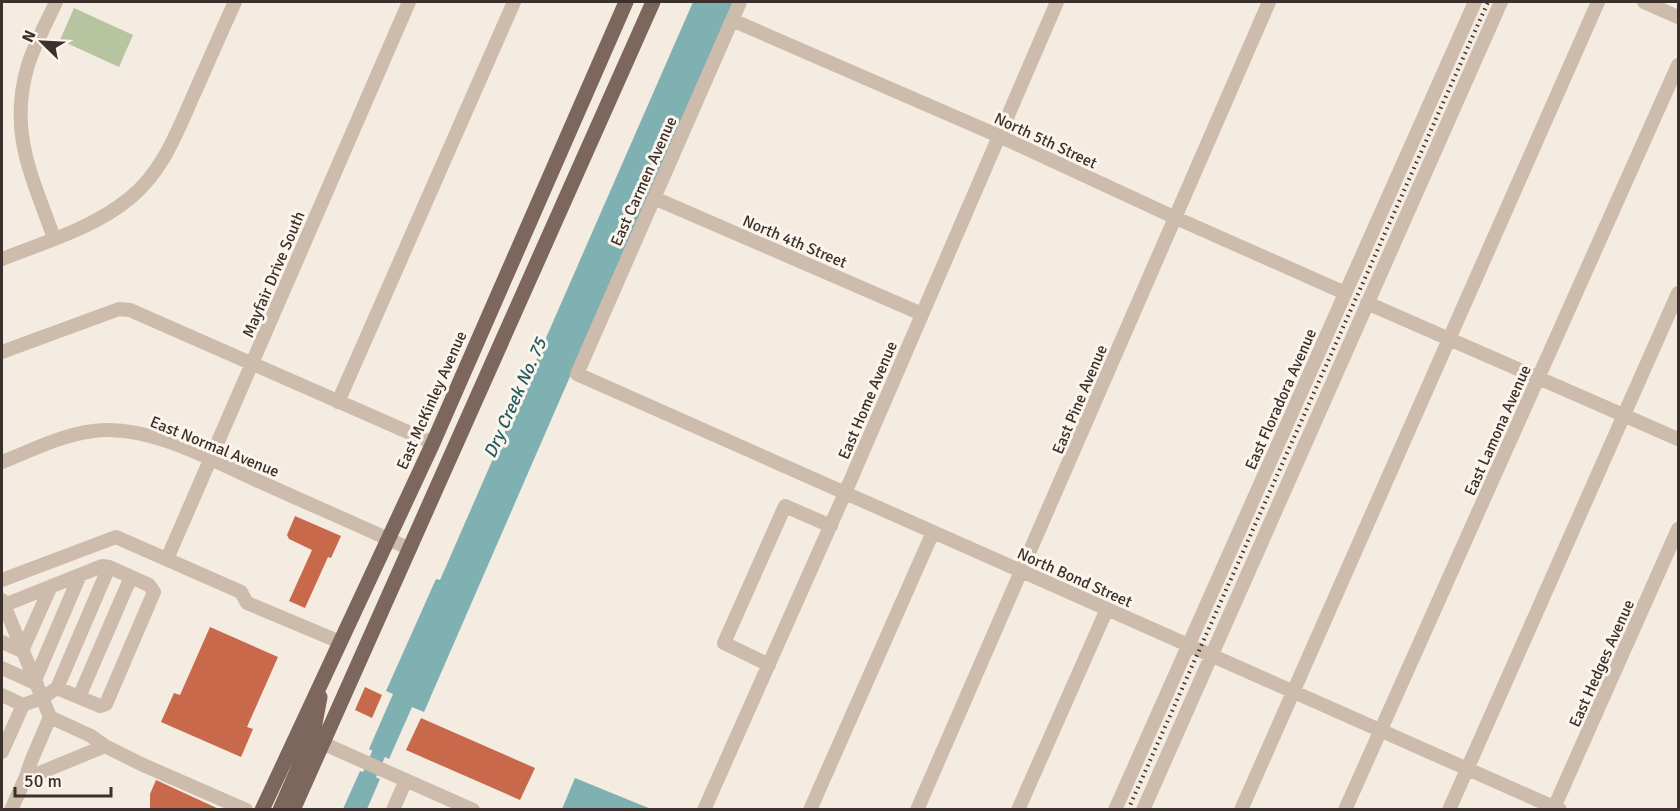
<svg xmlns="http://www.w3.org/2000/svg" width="1680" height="811" font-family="Signika,sans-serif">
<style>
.green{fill:#b8c4a0}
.water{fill:#7fb0b2}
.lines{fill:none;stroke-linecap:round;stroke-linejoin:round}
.canal{stroke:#7fb0b2;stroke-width:14}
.building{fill:#c8694b}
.minor{stroke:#cdbbac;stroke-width:14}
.major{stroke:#7d675c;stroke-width:15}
.rail{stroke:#3b302b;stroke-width:4;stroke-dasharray:1.5 4.5;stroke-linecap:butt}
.labels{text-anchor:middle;stroke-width:6;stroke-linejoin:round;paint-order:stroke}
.street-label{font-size:16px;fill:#3b302b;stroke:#fbf5ee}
.water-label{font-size:18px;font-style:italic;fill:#1f5a5e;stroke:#fbf5ee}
</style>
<rect width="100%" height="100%" fill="#f4ebe1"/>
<!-- green -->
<path class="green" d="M74 8 133 35 119 67 60 40Z"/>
<!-- water -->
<path class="water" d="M693 2H733L424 712 412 707 389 759 369 749 393 694 386 691 436 579 440 580Z
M360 771 380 779 367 809H343Z
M575 778 651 809H562Z"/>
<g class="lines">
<!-- canal -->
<path class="canal" d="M354 810 386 737"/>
</g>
<!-- building -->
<path class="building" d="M295 516 341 536 331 558 328 557 305 608 289 601 312 550 289 539 287 535Z
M210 627 278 657 247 727 253 729 241 757 161 722 174 693 180 695Z
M365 687 382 695 372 718 355 710Z
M421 718 535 768 520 800 406 750Z
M156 780 221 810H150V794Z"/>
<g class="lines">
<!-- minor -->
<path class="minor" d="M740 2 577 374 1560 810
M1644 2 1678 17
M732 20 999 136 1176 218 1345 293
M654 198 922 314
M54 238C32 176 8 132 28 65 35 43 47 22 56 2
M2 259C45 242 94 228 130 198 163 171 177 132 194 94 208 63 221 32 235 2
M1367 303 1678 439
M2 352 119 309 130 310 433 443
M338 402 514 2
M2 462C35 449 69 431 105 430 157 429 209 459 256 480 307 503 358 525 410 549
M167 559 409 2
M2 580 116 537 241 592 247 603 340 642
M2 600 50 717
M2 606 102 566 109 567 149 585 154 592 106 704 100 706 57 688 42 698 23 705 2 752
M2 642 22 651 51 586
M769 665 724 643 785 506 831 526
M2 668 37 684
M35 680 80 575
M57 688 109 567
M2 695 23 705
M79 697 131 577
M322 743 473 810
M25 779 32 759 50 717 91 736 105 746
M11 810 25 779 105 746 141 764 246 810
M393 810 406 780
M704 810 845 493 1057 2
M810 810 933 532
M917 810 1269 2
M1018 810 1107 609
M1115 810 1475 2
M1143 810 1501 2
M1241 810 1598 2
M1345 810 1678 65
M1449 810 1678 293
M1553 810 1678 529"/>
<!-- major -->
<path class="major" d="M262 810 433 443 626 2
M280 810 313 734 320 697
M293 810 653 2"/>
<!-- rail -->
<path class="rail" d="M1128 810 1488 2"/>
</g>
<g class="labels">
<!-- street labels -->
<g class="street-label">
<text transform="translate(1046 140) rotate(25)" y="6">North 5th Street</text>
<text transform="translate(643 181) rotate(-66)" y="6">East Carmen Avenue</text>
<text transform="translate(795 241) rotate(23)" y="6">North 4th Street</text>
<text transform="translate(273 274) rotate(-67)" y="6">Mayfair Drive South</text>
<text transform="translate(1079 399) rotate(-67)" y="6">East Pine Avenue</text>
<text transform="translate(1280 399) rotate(-66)" y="6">East Floradora Avenue</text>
<text transform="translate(431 400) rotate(-66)" y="6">East McKinley Avenue</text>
<text transform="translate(867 400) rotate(-67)" y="6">East Home Avenue</text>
<text transform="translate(1497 430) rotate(-66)" y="6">East Lamona Avenue</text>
<text transform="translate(215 446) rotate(22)" y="6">East Normal Avenue</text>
<text transform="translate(1075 577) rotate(24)" y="6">North Bond Street</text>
<text transform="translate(1601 663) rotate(-66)" y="6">East Hedges Avenue</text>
</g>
<!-- water labels -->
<g class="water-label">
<text transform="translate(515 398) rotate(-66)" y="6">Dry Creek No. 75</text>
</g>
</g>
<!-- border -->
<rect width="1680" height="811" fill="none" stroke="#3b302b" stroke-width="6"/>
<!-- north arrow -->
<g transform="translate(42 42) rotate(294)" stroke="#fbf5ee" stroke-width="4.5" paint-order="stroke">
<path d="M0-4.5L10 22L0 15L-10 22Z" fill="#3b302b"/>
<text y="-9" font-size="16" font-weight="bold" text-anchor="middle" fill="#3b302b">N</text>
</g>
<!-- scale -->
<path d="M15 787v9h96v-9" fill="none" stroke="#3b302b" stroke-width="3"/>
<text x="24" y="787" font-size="18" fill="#3b302b" stroke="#fbf5ee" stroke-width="4.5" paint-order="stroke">50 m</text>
</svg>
